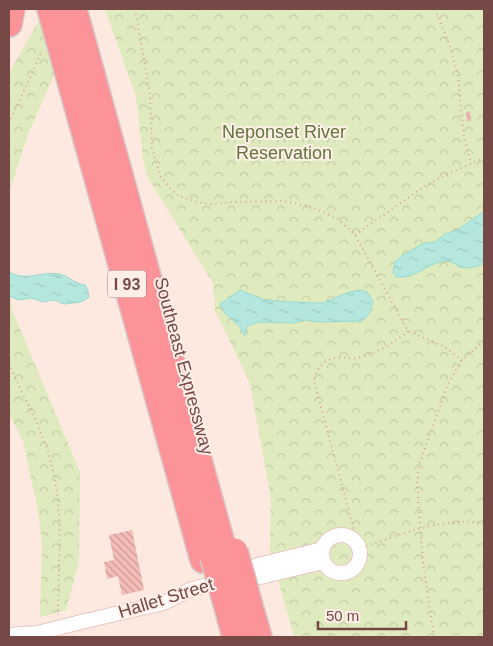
<svg xmlns="http://www.w3.org/2000/svg" width="493" height="646" font-family="Arial,sans-serif">
<style>
.park{fill:url(#park-crowns)}
.water{fill:url(#water-ripples);stroke:#9adad0}
.building{fill:url(#building-back-hatch)}
.lines{fill:none;stroke-linecap:round;stroke-linejoin:round}
.minor-casing{stroke:#e7c7c1;stroke-width:16}
.motorway-casing{stroke:#d6c8c8;stroke-width:28}
.path{stroke:#d99f9a;stroke-width:2;stroke-dasharray:1 4;stroke-linecap:butt}
.minor{stroke:#fff;stroke-width:14}
.motorway{stroke:#fb9399;stroke-width:25}
.motorway-bridge-casing{stroke:#d6c8c8;stroke-width:28;stroke-linecap:butt}
.motorway-bridge{stroke:#fb9399;stroke-width:25}
.labels{text-anchor:middle;stroke-width:4;stroke-linejoin:round;paint-order:stroke}
.shield{fill:#ffefe8;stroke:#9f7a77;stroke-width:1}
.shield-label{font-size:16px;font-weight:bold;fill:#764846}
.park-label{font-size:18px;fill:#5f763c;stroke:#ffefe8}
.street-label{font-size:18px;fill:#764846;stroke:#ffefe8}
</style>
<defs>
<pattern id="park-crowns" width="20" height="18" patternUnits="userSpaceOnUse" patternTransform="scale(1.25)"><rect width="20" height="18" fill="#dfebbe"/><path d="M2 6a3 3 0 1 1 6 0M12 15a3 3 0 1 1 6 0" fill="none" stroke="#c3cba5"/></pattern>
<pattern id="water-ripples" width="26" height="14" patternUnits="userSpaceOnUse" patternTransform="scale(1.25)"><rect width="26" height="14" fill="#b4e8df"/><path d="M2 4q2-2 4 0t4 0M15 11q2-2 4 0t4 0" fill="none" stroke="#9ec8c1"/></pattern>
<pattern id="building-back-hatch" width="6" height="6" patternUnits="userSpaceOnUse" patternTransform="scale(1.25)"><rect width="6" height="6" fill="#f4bcb7"/><path d="M-1 5l2 2M0 0l6 6M5-1l2 2" fill="none" stroke="#ca9b97"/></pattern>
</defs>
<rect width="100%" height="100%" fill="#fde9e0"/>
<!-- park -->
<path class="park" d="M45 9H88L50 84 28 134 9 193V74Z
M105 9H484V637H294L270 551 271 499 250 383 215 310 213 283 148 178 143 158 136 97Z
M9 291 13 312 80 472 79 561 66 610 40 617 42 544 38 511 23 441 9 414Z"/>
<!-- water -->
<path class="water" d="M484 211V263C478 267 465 270 458 266 454 263 450 261 444 261 426 264 415 279 396 277L393 272 395 262 403 255 424 243 435 242 445 234 459 229Z
M9 272C28 282 40 271 59 274 69 276 75 284 85 285L88 291 89 297 81 302 64 304 54 300 43 302 31 298 19 300 9 296Z
M240 290 262 299 277 301 315 303H323L349 292 362 290 368 293 373 302 369 314 362 321 320 322 305 320 294 323 259 322 247 326 245 336 240 327 225 313 220 304Z"/>
<!-- building -->
<path class="building" d="M470 111 471 121H467L466 112Z
M132 530 144 590 122 595 118 576 107 579 104 562 114 560 109 535Z"/>
<g class="lines">
<defs>
<path id="minor" d="M322 554a19 19 0 1 1 38 0a19 19 0 1 1-38 0Z
M238 578 260 577 323 562
M9 635 38 633 81 622 163 603 190 590 235 577 246 570 258 565 323 549"/>
<path id="motorway" d="M50 9 203 560
M74 9 225 554
M9 24 12 9
M252 613 259 637
M230 618 235 637"/>
</defs>
<!-- minor casing -->
<use href="#minor" class="minor-casing"/>
<!-- motorway casing -->
<use href="#motorway" class="motorway-casing"/>
<!-- path -->
<path class="path" d="M135 9 150 94 152 148 161 178 178 196 197 202 212 204 231 202 284 201 312 207 338 219 355 235 408 331 445 347 462 360
M435 9 450 46 458 76 464 138 471 164
M9 123 42 51
M355 235 425 186 445 175 484 158
M408 331C393 344 375 354 356 358 347 359 337 356 329 360 320 364 315 373 314 381L359 549C398 535 442 517 484 523
M9 364C23 396 44 433 52 466 64 514 58 566 58 615
M434 637 423 562 417 483 419 465 448 384 462 360 484 341"/>
<!-- minor -->
<use href="#minor" class="minor"/>
<!-- motorway -->
<use href="#motorway" class="motorway"/>
<defs>
<path id="motorway-bridge" d="M235 551 252 613
M213 557 230 618"/>
</defs>
<!-- motorway-bridge casing -->
<use href="#motorway-bridge" class="motorway-bridge-casing"/>
<!-- motorway-bridge -->
<use href="#motorway-bridge" class="motorway-bridge"/>
</g>
<g class="labels">
<!-- shield labels -->
<rect class="shield" x="108" y="270.5" width="38" height="27" rx="4"/>
<g class="shield-label">
<text x="127" y="290">I 93</text>
</g>
<!-- park labels -->
<g class="park-label">
<text x="284" y="138">Neponset River<tspan x="284" dy="21">Reservation</tspan></text>
</g>
<!-- street labels -->
<g class="street-label">
<text transform="translate(184 366) rotate(75)" y="6">Southeast Expressway</text>
<text transform="translate(166 598) rotate(-17)" y="6">Hallet Street</text>
</g>
</g>
<!-- border -->
<rect width="493" height="646" fill="none" stroke="#764846" stroke-width="20"/>
<!-- scale -->
<path d="M318 621v8h88v-8" fill="none" stroke="#764846" stroke-width="2.5"/>
<text x="326" y="621" font-size="15" fill="#764846" stroke="#ffefe8" stroke-width="4" paint-order="stroke">50 m</text>
</svg>
